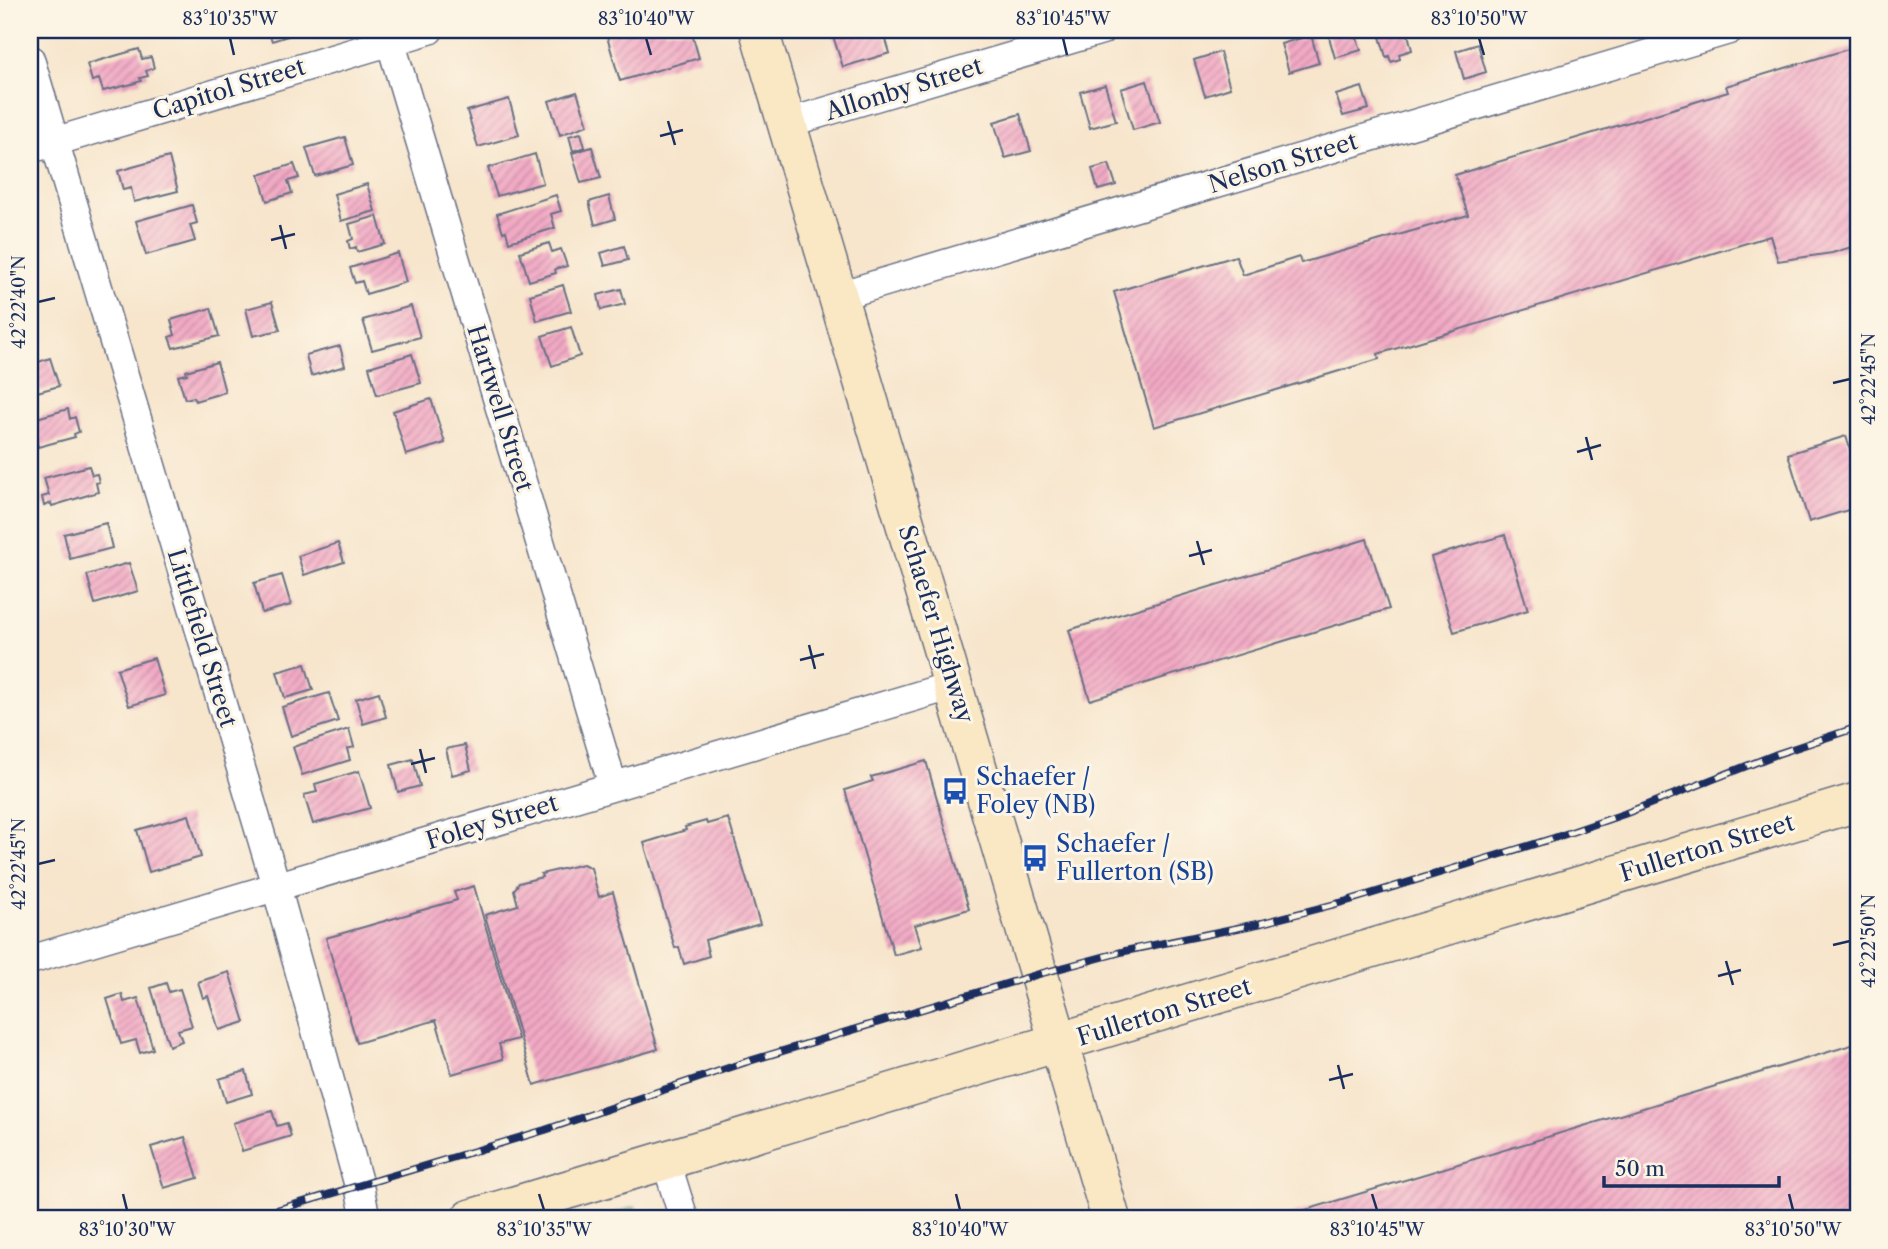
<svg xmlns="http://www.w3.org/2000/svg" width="1888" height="1249" font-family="'Libre Caslon Text',serif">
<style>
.grass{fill:#80ce8e;stroke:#4e7e76;stroke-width:2}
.building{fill:url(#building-hatch)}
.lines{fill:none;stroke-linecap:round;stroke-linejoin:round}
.street-casing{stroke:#686f84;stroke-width:31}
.secondary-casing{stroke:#686f84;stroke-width:41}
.street{stroke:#fff;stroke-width:28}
.secondary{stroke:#fae7c3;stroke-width:38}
.rail-casing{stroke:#1b2f5e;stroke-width:8}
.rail{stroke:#fcf5e5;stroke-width:5;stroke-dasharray:16;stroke-linecap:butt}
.ticks{fill:none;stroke:#1b2f5e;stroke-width:2.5}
.labels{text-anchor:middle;stroke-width:6;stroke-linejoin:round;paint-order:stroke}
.street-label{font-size:24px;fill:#1b2f5e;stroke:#fcf5e5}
.transit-label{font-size:24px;fill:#164399;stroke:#fcf5e5;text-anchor:start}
.neatline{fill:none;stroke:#1b2f5e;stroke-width:2.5}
.ticks-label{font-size:18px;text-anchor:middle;fill:#1b2f5e}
</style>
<defs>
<pattern id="building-hatch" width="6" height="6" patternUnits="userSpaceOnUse" patternTransform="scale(1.75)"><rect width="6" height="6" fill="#f3aac5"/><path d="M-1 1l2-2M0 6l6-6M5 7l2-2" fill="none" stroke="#c48ba3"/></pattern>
</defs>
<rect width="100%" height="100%" fill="#fcf5e5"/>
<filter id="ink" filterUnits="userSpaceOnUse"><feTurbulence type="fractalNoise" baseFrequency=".0143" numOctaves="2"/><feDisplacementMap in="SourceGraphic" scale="14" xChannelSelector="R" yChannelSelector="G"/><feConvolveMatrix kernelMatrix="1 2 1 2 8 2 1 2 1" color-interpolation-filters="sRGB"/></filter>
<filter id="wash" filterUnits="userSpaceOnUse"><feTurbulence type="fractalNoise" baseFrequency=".00686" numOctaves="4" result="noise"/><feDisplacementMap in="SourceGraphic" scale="28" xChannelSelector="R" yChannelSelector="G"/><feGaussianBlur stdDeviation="1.57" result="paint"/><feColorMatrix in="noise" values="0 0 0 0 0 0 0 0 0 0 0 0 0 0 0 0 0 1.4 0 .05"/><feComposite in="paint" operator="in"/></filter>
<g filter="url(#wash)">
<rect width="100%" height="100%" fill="#f7e5cc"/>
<!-- grass -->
<path class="grass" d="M635 1207 639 1219H597Z"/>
<g id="blocks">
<!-- building -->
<path class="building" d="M268 30H306L272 41Z
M605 30H691L699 58 620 81Z
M831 30H883L890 53 843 67Z
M1327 30H1354L1361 50 1335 58Z
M1378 30H1407L1412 50 1399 54 1400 59 1391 62 1389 56 1386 57Z
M1311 35 1319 63 1289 72 1281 44Z
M1478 44 1486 72 1464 79 1456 51Z
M1858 46V245L1832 253 1778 261 1770 236 1378 354 1379 359 1154 427 1114 292 1236 256 1243 275 1299 257 1301 263 1468 215 1455 175 1728 92 1726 86Z
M139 49 142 59 151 57 154 68 146 71 148 76 140 78 141 81 132 84 103 91 99 79 92 81 87 64Z
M1220 52 1230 88 1205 96 1194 60Z
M1147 81 1160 122 1133 130 1121 89Z
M1105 85 1116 121 1090 128 1080 92Z
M1362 87 1369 109 1343 116 1336 95Z
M577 92 588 125 560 135 549 101Z
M509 99 519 135 478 147 467 111Z
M1020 114 1031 151 1005 158 994 122Z
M581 133 585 147 573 151 569 136Z
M345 137 353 165 315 176 306 148Z
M592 147 601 178 581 183 572 153Z
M535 154 543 183 497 196 488 168Z
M169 157 178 191 134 202 131 188 123 190 118 171Z
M294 164 299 178 288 181 292 193 267 201 259 175Z
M1109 164 1116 185 1098 190 1092 169Z
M367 184 375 211 341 221 334 194Z
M556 195 561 211 551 214 555 228 509 242 506 231 503 232 497 214Z
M609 196 615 219 595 225 589 202Z
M192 205 197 223 190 225 195 241 146 255 136 221Z
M377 216 385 244 357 252 356 247 350 249 348 241 353 239 349 224Z
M549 243 552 252 561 249 567 266 555 269 556 273 529 281 520 252Z
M624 246 628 260 605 266 601 253Z
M398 253 406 282 366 294 362 281 355 283 350 268Z
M563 285 571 311 537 321 530 295Z
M621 289 625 304 601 310 598 295Z
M272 302 280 330 253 336 246 309Z
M411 306 420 337 372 350 363 320Z
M211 308 219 336 173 348 169 337 175 335 171 320Z
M571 327 580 356 552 366 542 336Z
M340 346 345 366 311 376 306 355Z
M412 354 421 383 377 395 369 367Z
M50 358 59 386 30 394V365Z
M217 362 225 392 195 401 194 397 185 399 178 376 187 374 186 371Z
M431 399 445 443 406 455 393 411Z
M68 409 70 419 75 417 79 432 74 434 75 437 38 447 30 420Z
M1846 436 1858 474V507L1809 522 1788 454Z
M89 466 92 475 97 474 99 482 96 483 98 492 52 506 51 503 44 506 42 497 49 495 44 478Z
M106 523 112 548 70 559 64 534Z
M1505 535 1528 610 1454 632 1431 557Z
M1367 539 1389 609 1090 700 1069 630Z
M338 543 344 562 304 575 298 556Z
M129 563 138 591 95 604 87 575Z
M282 575 291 605 262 613 254 583Z
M154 658 165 695 129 706 117 669Z
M305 664 313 690 285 698 277 672Z
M379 692 386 717 363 724 356 699Z
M329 693 338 721 291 736 282 707Z
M349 729 354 747 347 749 350 760 302 775 293 747Z
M465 745 471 770 452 775 446 749Z
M413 759 420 786 398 792 391 765Z
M926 761 969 909 915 925 922 947 894 955 845 790 873 781 871 777Z
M359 771 370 808 313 824 304 795 317 792 315 784Z
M189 815 201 857 149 872 137 830Z
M728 818 760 924 705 940 709 956 684 964 679 947 675 948 644 843 686 830 685 827 706 821 707 824Z
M583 864 591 868 599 897 613 892 658 1049 534 1085 485 915 518 905 514 890 519 883 542 877 541 874Z
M474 886 518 1039 499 1044 503 1059 452 1074 436 1020 357 1043 326 938 457 900 454 892Z
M229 972 245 1022 219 1030 208 996 203 998 198 982Z
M166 983 169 992 180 989 192 1026 178 1030 182 1041 169 1046 151 988Z
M122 994 124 1002 138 998 153 1049 140 1053 136 1040 121 1044 107 999Z
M1858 1043V1219H1276Z
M246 1071 252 1094 226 1102 219 1079Z
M272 1111 277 1126 287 1123 291 1136 242 1151 233 1123Z
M185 1137 198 1178 164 1188 151 1147Z"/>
</g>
</g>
<g filter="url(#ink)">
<use href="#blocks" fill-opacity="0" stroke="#686f84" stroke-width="2"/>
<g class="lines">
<defs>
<path id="street" d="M387 30 613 786
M30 59 276 886 359 1186 366 1219
M787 123 1102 30
M30 149 429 30
M838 296 1729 30
M30 960 954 685
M666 1161 684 1219"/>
<path id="secondary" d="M759 30 1111 1219
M470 1219 1858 802"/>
</defs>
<!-- street casing -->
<use href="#street" class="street-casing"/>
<!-- secondary casing -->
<use href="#secondary" class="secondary-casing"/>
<!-- street -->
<use href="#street" class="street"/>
<!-- secondary -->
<use href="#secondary" class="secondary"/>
<defs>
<path id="rail" d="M247 1219 545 1130 746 1062 1039 974 1125 951 1262 923 1347 901 1554 838 1624 814 1777 754 1858 727"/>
</defs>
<!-- rail casing -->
<use href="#rail" class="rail-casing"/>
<!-- rail -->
<use href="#rail" class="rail"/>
</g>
</g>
<!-- ticks -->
<path class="ticks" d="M230 38 234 55M646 38 651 55M1063 38 1067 55M1479 38 1484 55M668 121 675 145M660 136 683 130M280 225 286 249M271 240 295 234M38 302 55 298M1833 383 1850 379M1586 437 1592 460M1577 452 1601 445M1197 541 1204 565M1189 556 1212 550M809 645 815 669M800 660 824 654M420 749 426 773M411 764 435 758M38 864 55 860M1833 945 1850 941M1726 961 1733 985M1718 976 1741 970M1338 1065 1344 1089M1329 1080 1353 1074M123 1194 127 1210M539 1194 544 1210M956 1194 960 1210M1372 1194 1377 1210M1789 1194 1793 1210"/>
<!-- icons -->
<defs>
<symbol id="bus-bare" viewBox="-9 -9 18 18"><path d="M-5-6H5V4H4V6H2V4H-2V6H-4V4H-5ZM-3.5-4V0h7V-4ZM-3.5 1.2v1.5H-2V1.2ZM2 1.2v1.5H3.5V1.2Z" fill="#1a4fb4" stroke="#fcf5e5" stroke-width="2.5" paint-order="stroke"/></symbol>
</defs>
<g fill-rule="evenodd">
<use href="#bus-bare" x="936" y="772" width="38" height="38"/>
<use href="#bus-bare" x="1016" y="839" width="38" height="38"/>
</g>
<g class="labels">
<!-- street labels -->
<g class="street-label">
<text transform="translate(229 89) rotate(-17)" y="8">Capitol Street</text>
<text transform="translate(904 89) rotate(-17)" y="8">Allonby Street</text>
<text transform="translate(1283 163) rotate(-17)" y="8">Nelson Street</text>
<text transform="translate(500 408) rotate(73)" y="8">Hartwell Street</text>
<text transform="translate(936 624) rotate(73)" y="8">Schaefer Highway</text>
<text transform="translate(202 638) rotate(73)" y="8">Littlefield Street</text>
<text transform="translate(492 822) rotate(-17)" y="8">Foley Street</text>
<text transform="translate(1707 848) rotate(-17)" y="8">Fullerton Street</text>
<text transform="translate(1164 1012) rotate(-17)" y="8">Fullerton Street</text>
</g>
<!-- transit labels -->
<g class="transit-label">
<text x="976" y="785">Schaefer /<tspan x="976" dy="28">Foley (NB)</tspan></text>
<text x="1056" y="852">Schaefer /<tspan x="1056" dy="28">Fullerton (SB)</tspan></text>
</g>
</g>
<!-- margin -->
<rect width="1888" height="1249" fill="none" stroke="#fcf5e5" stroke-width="77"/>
<!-- scale -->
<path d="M1604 1176v10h175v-10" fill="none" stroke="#1b2f5e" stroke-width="3.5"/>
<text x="1615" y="1176" font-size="21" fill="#1b2f5e" stroke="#fcf5e5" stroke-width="5" paint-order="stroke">50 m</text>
<rect x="38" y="38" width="1812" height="1172" class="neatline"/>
<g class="ticks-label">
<text x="230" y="25">83°10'35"W</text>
<text x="646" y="25">83°10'40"W</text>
<text x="1063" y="25">83°10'45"W</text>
<text x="1479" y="25">83°10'50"W</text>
<text transform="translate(19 302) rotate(-90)" y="6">42°22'40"N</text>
<text transform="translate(1869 379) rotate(-90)" y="6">42°22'45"N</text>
<text transform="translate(19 864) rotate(-90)" y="6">42°22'45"N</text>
<text transform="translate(1869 941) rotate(-90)" y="6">42°22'50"N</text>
<text x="127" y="1236">83°10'30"W</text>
<text x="544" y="1236">83°10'35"W</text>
<text x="960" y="1236">83°10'40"W</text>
<text x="1377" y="1236">83°10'45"W</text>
<text x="1793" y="1236">83°10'50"W</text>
</g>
</svg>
